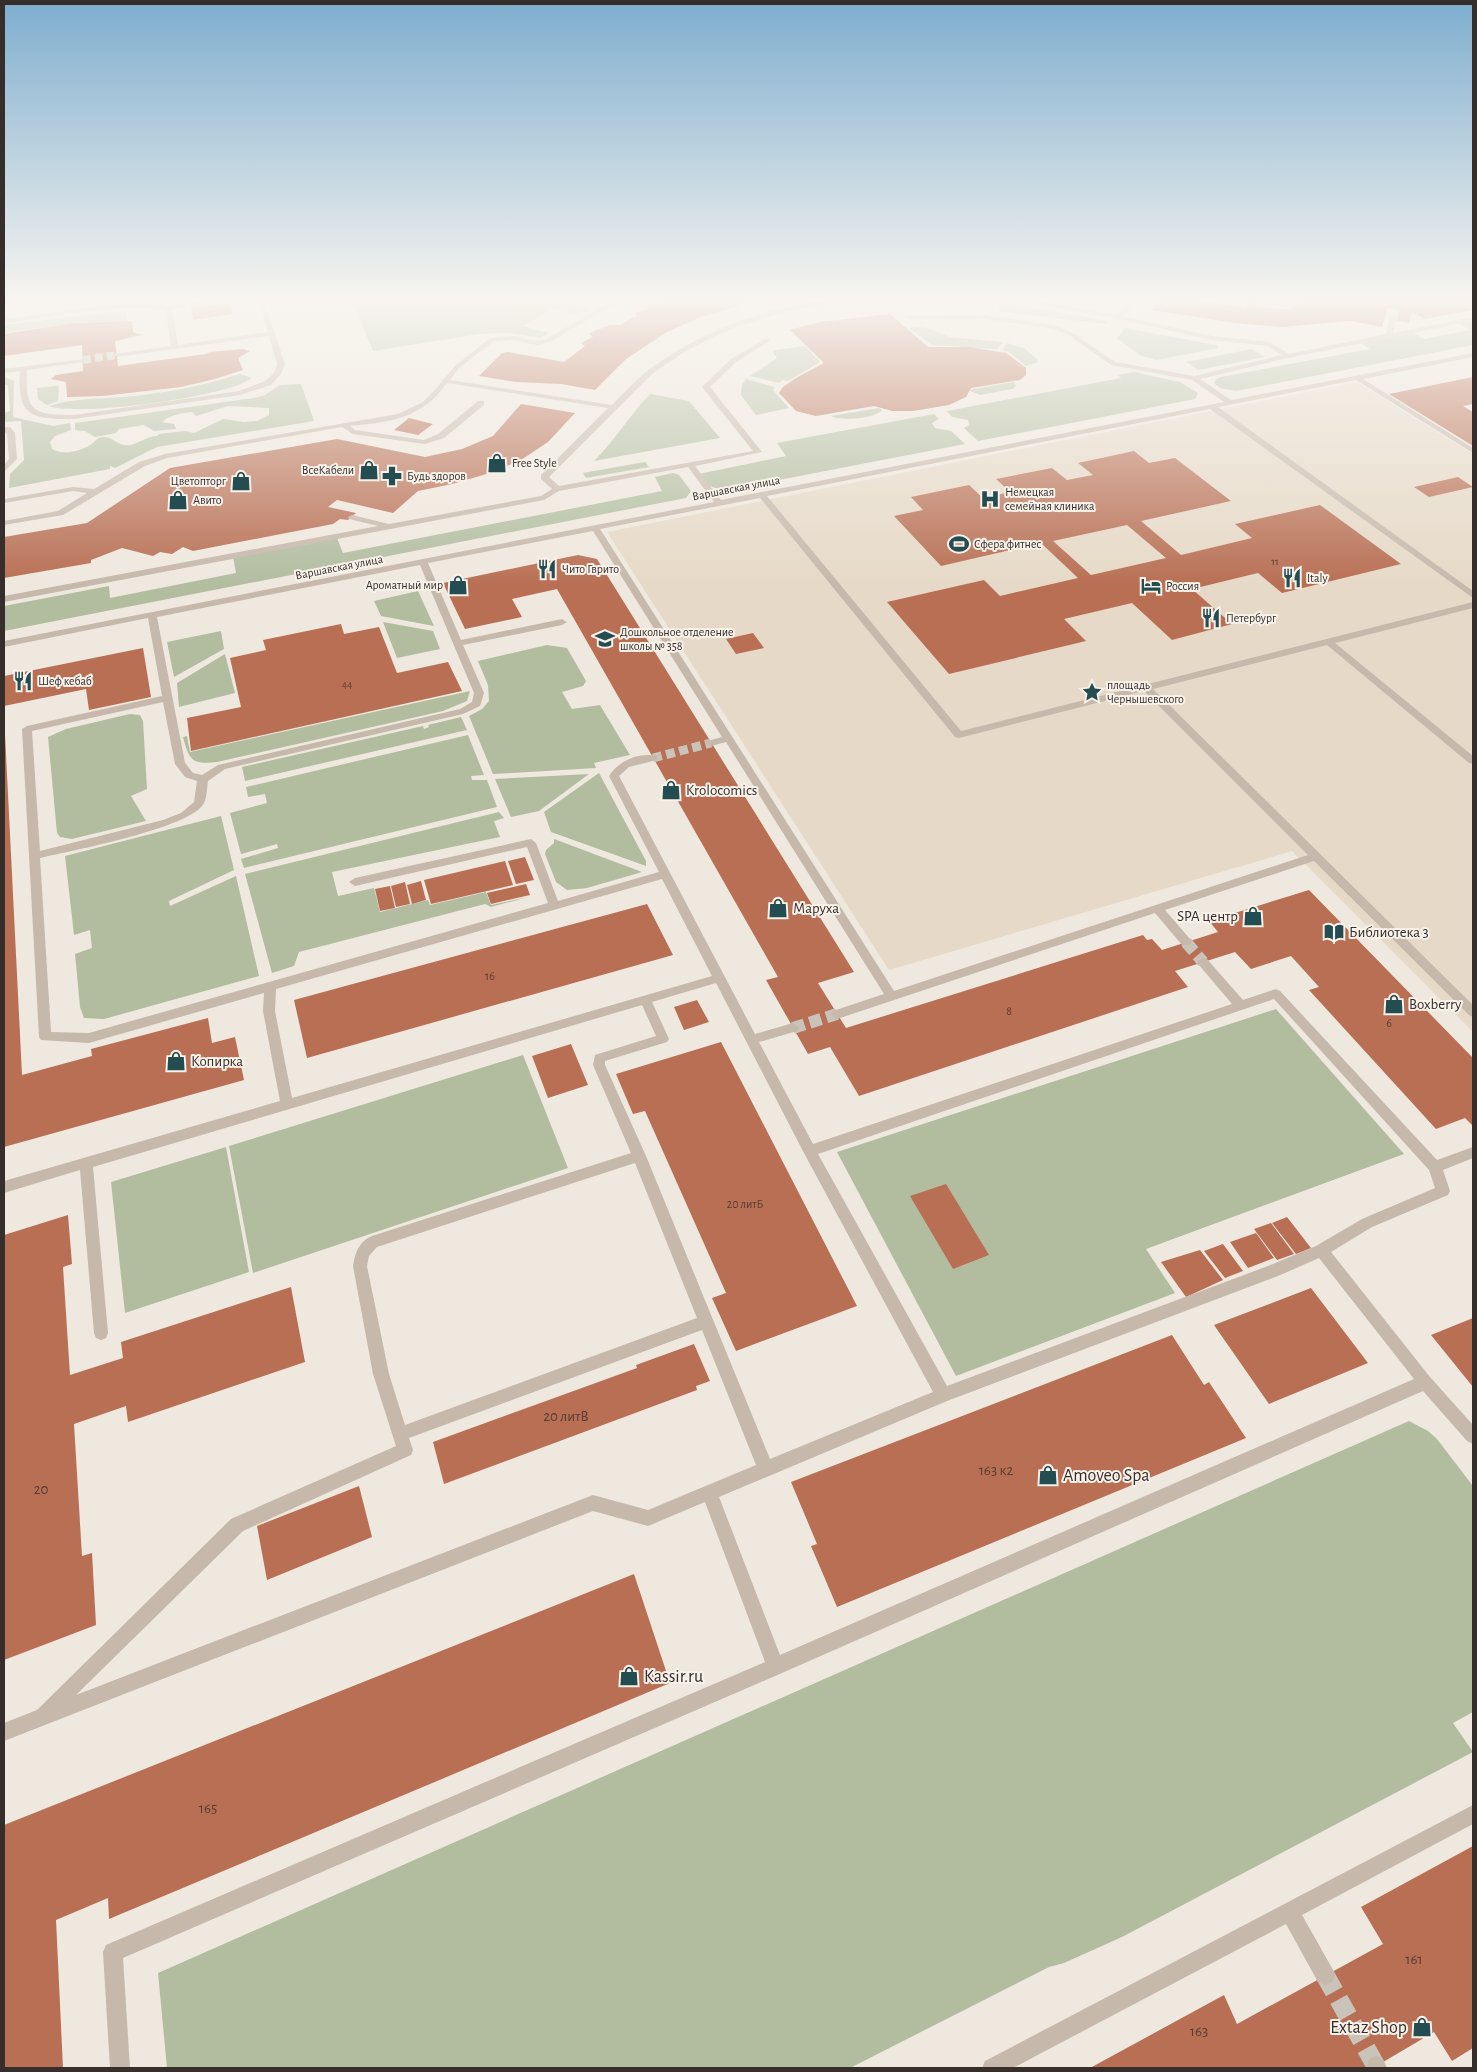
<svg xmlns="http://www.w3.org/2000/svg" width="1477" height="2072" font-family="'Alegreya Sans',sans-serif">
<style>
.green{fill:#b2bda0}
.plaza{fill:#e6d9c7}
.building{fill:#b86f54;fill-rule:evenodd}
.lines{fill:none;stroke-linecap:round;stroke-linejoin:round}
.minor-tunnel-far3{stroke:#cac3ba;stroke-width:8;stroke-dasharray:8 4;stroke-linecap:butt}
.minor-tunnel-far2{stroke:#cac3ba;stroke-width:9;stroke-dasharray:9 4.5;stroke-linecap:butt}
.minor-tunnel-far1{stroke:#cac3ba;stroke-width:12;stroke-dasharray:12 5.5;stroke-linecap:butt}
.minor-tunnel{stroke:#cac3ba;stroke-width:19;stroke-dasharray:19 9;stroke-linecap:butt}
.minor{fill:#c6b8ab;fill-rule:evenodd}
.labels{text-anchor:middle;stroke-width:4;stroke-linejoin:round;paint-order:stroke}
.far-number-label{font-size:11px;fill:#563e34}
.far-poi-label{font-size:12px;fill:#352e2a;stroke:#f8f2ea;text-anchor:start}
.far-street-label{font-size:12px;fill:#352e2a;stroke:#f8f2ea}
.number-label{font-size:12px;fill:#563e34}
.poi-label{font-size:15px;fill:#352e2a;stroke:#f8f2ea;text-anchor:start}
.near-number-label{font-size:15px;fill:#563e34}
.near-poi-label{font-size:18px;fill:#352e2a;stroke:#f8f2ea;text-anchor:start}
</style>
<rect width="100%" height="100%" fill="#efe8de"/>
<!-- green -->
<path class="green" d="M350 296H571L563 301 588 310 579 315 554 308 523 326 549 333 540 338 510 333 480 334 373 351Z
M1001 302 1108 321 1106 324 997 311Z
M111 312H126L127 321 80 322 4 333V325Z
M1473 321V345L1236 391 1220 388 1214 383 1216 379 1221 377 1370 349 1361 343 1413 333 1424 339 1470 330 1460 324Z
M920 327 930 329 950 337 1003 342 997 349 932 345 909 328Z
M1125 328 1216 345 1219 348 1156 360 1140 355 1117 338Z
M1007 343 1024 348 1037 359 1038 362 1026 366 1009 352 1002 350Z
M805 346 820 362 788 381 783 380 779 383 750 376 777 358 773 352 775 350Z
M1252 349 1265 357 1198 370 1186 362Z
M1134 372 1180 382 1198 393 1195 399 978 441 964 428 969 425 968 420 952 417 947 411 1121 378 1118 375Z
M240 374 252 378C228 397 78 417 49 406 73 398 97 399 122 397 162 394 202 386 240 374Z
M4 377 14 381 13 417 53 426 70 423 71 430 55 436 50 442 52 449C64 456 82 451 93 443 94 442 97 439 99 438 110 434 114 443 124 445 136 447 145 436 157 436L159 434 185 431 194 433 223 419 244 422 257 421 269 415V408L228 406 196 416 192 412C181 413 170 415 162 422L174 424 176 429 154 431 144 425 119 429 116 433 95 437 85 431 75 430V423L254 398 265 395 280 385 301 384 314 421 157 447 115 468 110 466V469L9 488 10 474 24 460 21 421 6 422 4 420V413L10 411 8 385H4Z
M746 379 775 387 773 390 789 408 756 415 741 395 742 385Z
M1014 382 1016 386 1012 389 980 395 968 390Z
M55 386H59L58 401 47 405 38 399 37 388Z
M650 394 689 401 720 438 594 461C616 439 629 416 650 394Z
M879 408 882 410C875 419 841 421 831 416Z
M934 414 939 419 932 423 935 428 951 431 965 444 722 491 708 485 699 474 786 456 777 443Z
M645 462 649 467 586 478 583 473Z
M673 473 679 475 691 491 686 498 4 631V606L109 586 110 598 236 573 233 557 337 538 343 553 662 491 655 477Z
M418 591 434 626 381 616 374 601Z
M383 622 433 631 440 649 397 658Z
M221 631 224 649 174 677 167 642Z
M547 645 567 648 586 681 583 686 562 692 572 709 600 705 630 755 594 763 596 768 493 774 469 716 482 709 489 701 488 685 478 661Z
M225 654 235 693 179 707 177 683Z
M470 691 467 701 443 711 217 762C192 765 189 760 183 737L187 736 190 752Z
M130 714 140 715 143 721 147 789 131 796 146 821 72 839 60 837 57 833 48 737 66 729Z
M461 717 467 730 245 781 242 767 423 726 424 729 429 727 428 725Z
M468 735 484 775 471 776 472 780H487L497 807 244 868 241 859 278 848 277 844 241 854 230 813 267 803 265 794 248 797 246 787Z
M599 773 646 861V866L551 832 544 812Z
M589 774 539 811 511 817 495 779Z
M499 812 504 818 494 821 500 837 332 872 338 896 374 888 380 912 428 900 430 905 486 892 491 905 528 897 491 907 485 904 299 952 294 966 272 973 245 874Z
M221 816 234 870 169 901 170 906 236 876 259 976 104 1019 84 1018 80 1007 75 954 92 948 90 930 74 935 65 856Z
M554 839 642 872 587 888 567 890 556 882 545 854 546 850 554 843Z
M1276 1009 1404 1154 1146 1249 1175 1293 956 1376 837 1152Z
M523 1055 568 1168 253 1273 229 1146Z
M226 1147 249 1272 125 1313 111 1182Z
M1409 1421 1428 1431 1437 1439 1473 1486V1712L1453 1723 1473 1752 1122 1937 1064 1963 1049 1967 850 2068H167L158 1973Z"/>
<!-- plaza -->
<path class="plaza" d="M1357 382 1473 454V1032L1292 851 889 970 607 532Z"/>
<!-- building -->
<path class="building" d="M688 296 767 297 701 317 667 332 626 359 595 390 561 384 516 382 479 376 502 353 508 352 564 362 585 346 581 343 593 337 590 334 594 331 610 325H619L637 316 635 313 648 308 646 307 650 303Z
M1077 296H1112L1107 303Z
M1163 296H1204L1200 301 1247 308 1245 299 1254 300 1258 307 1289 309 1301 304 1306 296H1473V310L1425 319 1412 312 1409 323 1397 321 1399 310 1388 308 1382 327 1350 321 1282 327 1235 323 1152 310Z
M230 303 233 314 193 320 191 308Z
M890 314 928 347H970L1006 353 1026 368V375L1020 380 971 388 966 397 949 405 913 411H892L874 406 816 416 796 411 779 393 783 387 796 378 824 363 790 330 820 322Z
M132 321 133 332 142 335 115 341 118 366 206 354 210 352 243 349 250 351 238 358 243 370 215 379 181 387 103 396 67 397 66 382 51 379 56 375 83 371 82 345 4 356V334L73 323Z
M1473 377V404L1463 406 1473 412V446L1389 394Z
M521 404 575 413 548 442 521 460 490 473 452 484 418 491 393 513 337 500 328 507 356 513 348 520 340 519 333 524 193 551 183 547 172 554 160 552 153 556 122 548 91 560V563L4 578V537L87 523 170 468 337 439 425 457 462 449 493 436Z
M409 418 433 424 418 435 394 430Z
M1134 451 1149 463 1175 458 1231 501 1141 521 1181 555 1252 538 1235 524 1320 505 1401 564 1282 593 1258 573 1192 589 1232 624 1172 640 1132 603 1064 619 1086 641 949 674 887 602 984 580 1000 596 1078 578 1041 543 941 566 894 516 923 510 911 497 969 485 983 498 1010 492 996 479 1052 468 1067 480 1093 475 1078 463ZM1127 525 1166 558 1091 575 1053 541Z
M1458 477 1473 487 1429 497 1414 487Z
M578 555 597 559 854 972 818 983 846 1028 1143 935 1147 940 1152 939 1162 950 1218 932 1209 921 1309 890 1473 1058V1126L1465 1118 1436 1129 1309 990 1319 987 1291 956 1251 969 1235 952 1175 971 1188 987 859 1096 830 1047 808 1054 766 980 778 977 557 589 512 599 522 617 465 629 443 583Z
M341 624 344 634 379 627 397 673 448 662 462 691 191 751 187 718 241 707 230 658 266 650 263 640Z
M753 633 764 648 736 654 726 639Z
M143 648 151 697 89 710 86 689 4 706V676Z
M4 714 22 1075 92 1056 91 1049 208 1018 212 1043 235 1037 244 1080 4 1147Z
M525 857 534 880 516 884 508 861Z
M505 861 513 885 431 904 424 880Z
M421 881 426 900 412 904 407 885Z
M405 882 410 904 396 907 391 886Z
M526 884 530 895 491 904 487 893Z
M390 886 395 908 380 911 375 889Z
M647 904 673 955 307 1058 294 1000Z
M697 1000 709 1022 684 1030 674 1007Z
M721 1042 857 1306 736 1351 712 1298 726 1293 645 1111 633 1114 616 1074Z
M571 1044 588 1085 548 1098 532 1056Z
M946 1184 989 1255 953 1269 910 1196Z
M68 1215 72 1264 63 1267 70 1375 123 1358 121 1342 291 1287 305 1362 128 1422 126 1406 74 1424 82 1556 92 1553 96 1625 4 1660V1235Z
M1287 1217 1311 1248 1296 1254 1272 1223Z
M1271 1223 1294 1254 1277 1260 1254 1229Z
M1256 1233 1274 1258 1248 1268 1230 1242Z
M1223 1244 1243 1271 1225 1278 1204 1251Z
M1200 1250 1223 1280 1186 1297 1161 1262Z
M1311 1288 1368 1363 1269 1404 1214 1325Z
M1473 1318V1387L1431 1335Z
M1172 1335 1204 1385 1209 1382 1246 1438 837 1607 811 1546 817 1544 791 1482Z
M694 1344 710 1381 696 1386 697 1390 444 1484 433 1442 637 1368 636 1365Z
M359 1486 372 1537 267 1580 257 1526Z
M634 1574 670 1683 109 1919 108 1898 56 1920 63 2068H4V1825Z
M1473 1846V2048L1452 2061 1434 2032 1373 2068H1090L1224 1995 1237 2024 1383 1944 1361 1907Z"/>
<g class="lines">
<!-- minor-tunnel-far3 -->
<path class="minor-tunnel-far3" d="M83 360 117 355"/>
<!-- minor-tunnel-far2 -->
<path class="minor-tunnel-far2" d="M653 758 711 743"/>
<!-- minor-tunnel-far1 -->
<path class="minor-tunnel-far1" d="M1186 942 1203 962
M793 1028 837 1014"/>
<!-- minor-tunnel -->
<path class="minor-tunnel" d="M1325 1975 1376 2066"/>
<!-- minor -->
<path class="minor" d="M39 296H59L4 305V301Z
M627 296H636L597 314 550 342 537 345 514 340 494 341 459 368 450 380 612 405C625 392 637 378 651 368 720 317 806 296 890 296L795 309 739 326 711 338 684 352 652 374 549 477 559 486 753 451 702 387 731 359 767 338 769 339V341L736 362 710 387 762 452 695 466 721 500 1224 402 1192 380 1111 365 1069 335 1053 329 986 319H909L907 318V316L986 315 1054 325 1073 333 1115 362 1194 376 1282 355 1268 346 1212 340 1118 319 1040 305 973 296C1022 296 1069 306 1116 315L1134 296H1141L1123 316 1212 336 1270 342 1289 354 1386 334 1390 315 1393 313 1396 315 1393 333 1473 317V321L1288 358 1200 379 1231 400 1473 353V357L1363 379 1473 448V453L1356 380 1218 407 1473 591V598L1210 409 767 496 961 731 1473 602V608L1335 643 1473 756V764L1469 763 1327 645 1153 689 1473 1005V1017L1469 1015 1314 861 1165 910 1190 939 1192 942 1190 945H1182L1155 913 837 1019 833 1017 831 1014 833 1011 884 994 726 742 711 746 706 743 707 741 722 737 593 531 428 563 461 640 562 619 567 622 562 625 463 645 484 693 480 706 463 714 225 769 208 781C207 787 207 797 204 803 192 828 70 851 40 858L51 1032 89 1033 548 903 527 847 355 886 349 882 355 878 531 839 536 843 558 901 659 872 609 776C618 761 639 752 657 756V760L629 767 619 776 755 1034 793 1023 799 1028 797 1031 759 1042 813 1144 1232 1004 1199 965 1197 962 1203 958 1207 959 1243 1000 1276 989 1280 991 1437 1160 1473 1147V1158L1443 1170 1450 1191 1448 1195 1372 1227 1331 1252 1430 1377 1473 1425V1444L1467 1441 1423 1391 782 1673 123 1958 130 2068H110L103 1952 106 1945 765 1662 705 1502 648 1526 593 1511 4 1741V1723L37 1710 231 1519 396 1446 373 1374 353 1266C355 1253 359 1241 372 1236L631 1153 593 1065 595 1055 656 1036 642 1005 93 1167 108 1333 106 1338 101 1340 96 1338 94 1333 80 1170 4 1193V1181L280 1101 263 1011 264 993 89 1043 41 1040 39 1037 22 729 27 726 162 696 148 618 4 647V641L714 502 688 467 559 491 544 500 4 602V596L378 526 349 519 348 517 352 515 389 524 541 496 552 489 541 479V475L608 408 447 383C422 419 390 422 350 426L355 430 424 440 438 434 478 401H484V405L444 438 425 444 353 434 342 427 167 458 145 466 63 515 4 525V521L58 511 87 493 73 491 4 503V499L73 487 94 489 139 462 165 454 398 414 423 402 433 392 455 366 490 338 514 336 537 341 546 339 593 312ZM760 498 955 737 959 738 1144 691 1308 855 894 991 600 529ZM420 565 474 693 472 702 460 709 218 765 202 775 193 773 185 763 157 617ZM163 702 175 764 185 777 197 781 194 802 181 813 163 820 40 851 32 731ZM662 879 712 976 292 1098 275 1011 276 989ZM716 983 805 1155 933 1392 770 1459 646 1156 605 1065V1061L667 1042 669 1039 652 1002ZM1274 999 1429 1170 1435 1188 1362 1219 1316 1246 1268 1266 947 1386 818 1154ZM635 1163 697 1318 405 1425 389 1374 367 1266 369 1256 377 1247ZM1319 1258 1414 1379 780 1655 719 1497 947 1401 1278 1276ZM702 1330 756 1465 648 1510 593 1495 76 1695 243 1531 411 1455 413 1450 409 1438Z
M229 297 252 299 265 304 285 364 281 374 271 385 240 395 74 419C31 419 17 417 20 371L4 373V369L85 359V361L83 362 27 370C25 412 33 415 74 415L239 391 265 381 274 373 277 364 269 336 117 357 114 355 115 354 171 346 165 310C111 303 57 317 4 323V319L108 305 150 304 168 306ZM229 301 251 302 259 305 268 332 178 345 172 309Z
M4 427H10L15 433 17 459 4 472V465L9 459 7 434 4 431Z
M1473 1805V1824L1302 1915 1332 1968 1335 1975 1332 1982 1325 1985 1318 1982 1286 1924 1013 2068H982L985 2061Z
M1376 2056 1383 2059 1387 2068H1366L1369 2059Z"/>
</g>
<!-- sky -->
<linearGradient id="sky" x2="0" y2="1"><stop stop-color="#7eaecf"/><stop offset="0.51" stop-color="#f8f5f0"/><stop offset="1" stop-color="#f8f5f0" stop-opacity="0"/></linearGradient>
<rect width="1477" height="586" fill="url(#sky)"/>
<!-- icons -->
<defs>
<symbol id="shop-bare" viewBox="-9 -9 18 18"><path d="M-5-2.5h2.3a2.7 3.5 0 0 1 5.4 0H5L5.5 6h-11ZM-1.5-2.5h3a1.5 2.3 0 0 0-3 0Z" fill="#244d52" stroke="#f8f2ea" stroke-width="2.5" paint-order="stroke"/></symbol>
<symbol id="pharmacy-bare" viewBox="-9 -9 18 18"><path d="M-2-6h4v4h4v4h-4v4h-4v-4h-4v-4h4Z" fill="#244d52" stroke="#f8f2ea" stroke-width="2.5" paint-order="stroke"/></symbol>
<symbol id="hospital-bare" viewBox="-9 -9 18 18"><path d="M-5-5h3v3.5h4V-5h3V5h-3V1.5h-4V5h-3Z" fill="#244d52" stroke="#f8f2ea" stroke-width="2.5" paint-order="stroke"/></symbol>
<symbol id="stadium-bare" viewBox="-9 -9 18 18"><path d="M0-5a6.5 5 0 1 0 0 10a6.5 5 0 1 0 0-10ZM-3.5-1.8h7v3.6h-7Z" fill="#244d52" stroke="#f8f2ea" stroke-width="2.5" paint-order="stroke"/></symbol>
<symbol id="restaurant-bare" viewBox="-9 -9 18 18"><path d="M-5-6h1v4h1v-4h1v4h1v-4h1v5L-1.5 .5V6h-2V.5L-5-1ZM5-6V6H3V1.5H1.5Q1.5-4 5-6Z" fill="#244d52" stroke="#f8f2ea" stroke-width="2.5" paint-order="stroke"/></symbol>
<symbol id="hotel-bare" viewBox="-9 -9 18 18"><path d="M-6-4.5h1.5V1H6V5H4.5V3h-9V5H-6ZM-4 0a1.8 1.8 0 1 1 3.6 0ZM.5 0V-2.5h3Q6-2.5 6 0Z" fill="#244d52" stroke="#f8f2ea" stroke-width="2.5" paint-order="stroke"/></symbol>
<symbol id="school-bare" viewBox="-9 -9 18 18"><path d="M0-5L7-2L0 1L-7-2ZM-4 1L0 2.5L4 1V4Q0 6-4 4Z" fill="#244d52" stroke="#f8f2ea" stroke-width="2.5" paint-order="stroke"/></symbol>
<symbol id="sight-bare" viewBox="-9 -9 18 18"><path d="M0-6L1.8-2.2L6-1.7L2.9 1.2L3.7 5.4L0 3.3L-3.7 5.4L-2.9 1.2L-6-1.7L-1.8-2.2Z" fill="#244d52" stroke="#f8f2ea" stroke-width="2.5" paint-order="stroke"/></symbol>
<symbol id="library-bare" viewBox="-9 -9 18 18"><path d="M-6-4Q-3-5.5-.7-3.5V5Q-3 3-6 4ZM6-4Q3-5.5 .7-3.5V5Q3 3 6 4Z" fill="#244d52" stroke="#f8f2ea" stroke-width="2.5" paint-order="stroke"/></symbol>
</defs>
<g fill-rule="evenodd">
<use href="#shop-bare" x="483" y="449" width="28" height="28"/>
<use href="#shop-bare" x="355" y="456" width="28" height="28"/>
<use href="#pharmacy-bare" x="378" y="462" width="28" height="28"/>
<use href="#shop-bare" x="227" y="467" width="28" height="28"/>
<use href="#hospital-bare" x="976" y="485" width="28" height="28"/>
<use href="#shop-bare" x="164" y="486" width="28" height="28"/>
<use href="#stadium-bare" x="945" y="530" width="28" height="28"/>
<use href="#restaurant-bare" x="533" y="555" width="28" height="28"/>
<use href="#restaurant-bare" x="1278" y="564" width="28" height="28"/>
<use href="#shop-bare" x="444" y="571" width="28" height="28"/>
<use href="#hotel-bare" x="1137" y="572" width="28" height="28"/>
<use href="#restaurant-bare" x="1197" y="604" width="28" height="28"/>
<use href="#school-bare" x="591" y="625" width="28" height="28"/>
<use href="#restaurant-bare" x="9" y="667" width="28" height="28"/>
<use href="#sight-bare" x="1078" y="678" width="28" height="28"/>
<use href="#shop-bare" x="657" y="776" width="28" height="28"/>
<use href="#shop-bare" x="764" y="894" width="28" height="28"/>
<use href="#shop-bare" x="1239" y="902" width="28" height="28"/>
<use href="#library-bare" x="1320" y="918" width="28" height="28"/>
<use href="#shop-bare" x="1380" y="990" width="28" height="28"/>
<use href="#shop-bare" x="162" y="1047" width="28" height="28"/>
<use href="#shop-bare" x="1034" y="1461" width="28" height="28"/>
<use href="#shop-bare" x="615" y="1662" width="28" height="28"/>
<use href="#shop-bare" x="1408" y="2013" width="28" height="28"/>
</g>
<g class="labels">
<!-- far-number labels -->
<g class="far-number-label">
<text x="1275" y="565">11</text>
<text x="347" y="688">44</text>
</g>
<!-- far-poi labels -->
<g class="far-poi-label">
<text x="512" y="467">Free Style</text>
<text x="354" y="474" text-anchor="end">ВсеКабели</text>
<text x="407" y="480">Будь здоров</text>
<text x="226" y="485" text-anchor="end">Цветопторг</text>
<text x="1005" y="496">Немецкая<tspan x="1005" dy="14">семейная клиника</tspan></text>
<text x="193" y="504">Авито</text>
<text x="974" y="548">Сфера фитнес</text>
<text x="562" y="573">Чито Гврито</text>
<text x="1307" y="582">Italy</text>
<text x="443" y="589" text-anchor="end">Ароматный мир</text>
<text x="1166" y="590">Россия</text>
<text x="1226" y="622">Петербург</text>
<text x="620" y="636">Дошкольное отделение<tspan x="620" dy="14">школы № 358</tspan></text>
<text x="38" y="685">Шеф кебаб</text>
<text x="1107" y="689">площадь<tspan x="1107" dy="14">Чернышевского</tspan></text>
</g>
<!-- far-street labels -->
<g class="far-street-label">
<text transform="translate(736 488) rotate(-11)" y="4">Варшавская улица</text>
<text transform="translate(339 567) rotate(-11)" y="4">Варшавская улица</text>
</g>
<!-- number labels -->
<g class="number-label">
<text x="490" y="980">16</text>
<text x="1009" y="1015">8</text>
<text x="1389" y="1027">6</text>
<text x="745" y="1208">20 литБ</text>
</g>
<!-- poi labels -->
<g class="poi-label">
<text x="686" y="795">Krolocomics</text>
<text x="793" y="913">Маруха</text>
<text x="1238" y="921" text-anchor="end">SPA центр</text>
<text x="1349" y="937">Библиотека 3</text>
<text x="1409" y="1009">Boxberry</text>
<text x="191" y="1066">Копирка</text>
</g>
<!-- near-number labels -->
<g class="near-number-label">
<text x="566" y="1421">20 литВ</text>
<text x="996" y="1475">163 к2</text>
<text x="41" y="1494">20</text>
<text x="208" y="1813">165</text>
<text x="1414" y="1964">161</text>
<text x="1199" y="2036">163</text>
</g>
<!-- near-poi labels -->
<g class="near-poi-label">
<text x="1063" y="1481">Amoveo Spa</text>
<text x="644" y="1682">Kassir.ru</text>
<text x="1407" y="2033" text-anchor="end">Extaz Shop</text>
</g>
</g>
<!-- border -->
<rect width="1477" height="2072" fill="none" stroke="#352e2a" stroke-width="10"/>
</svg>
